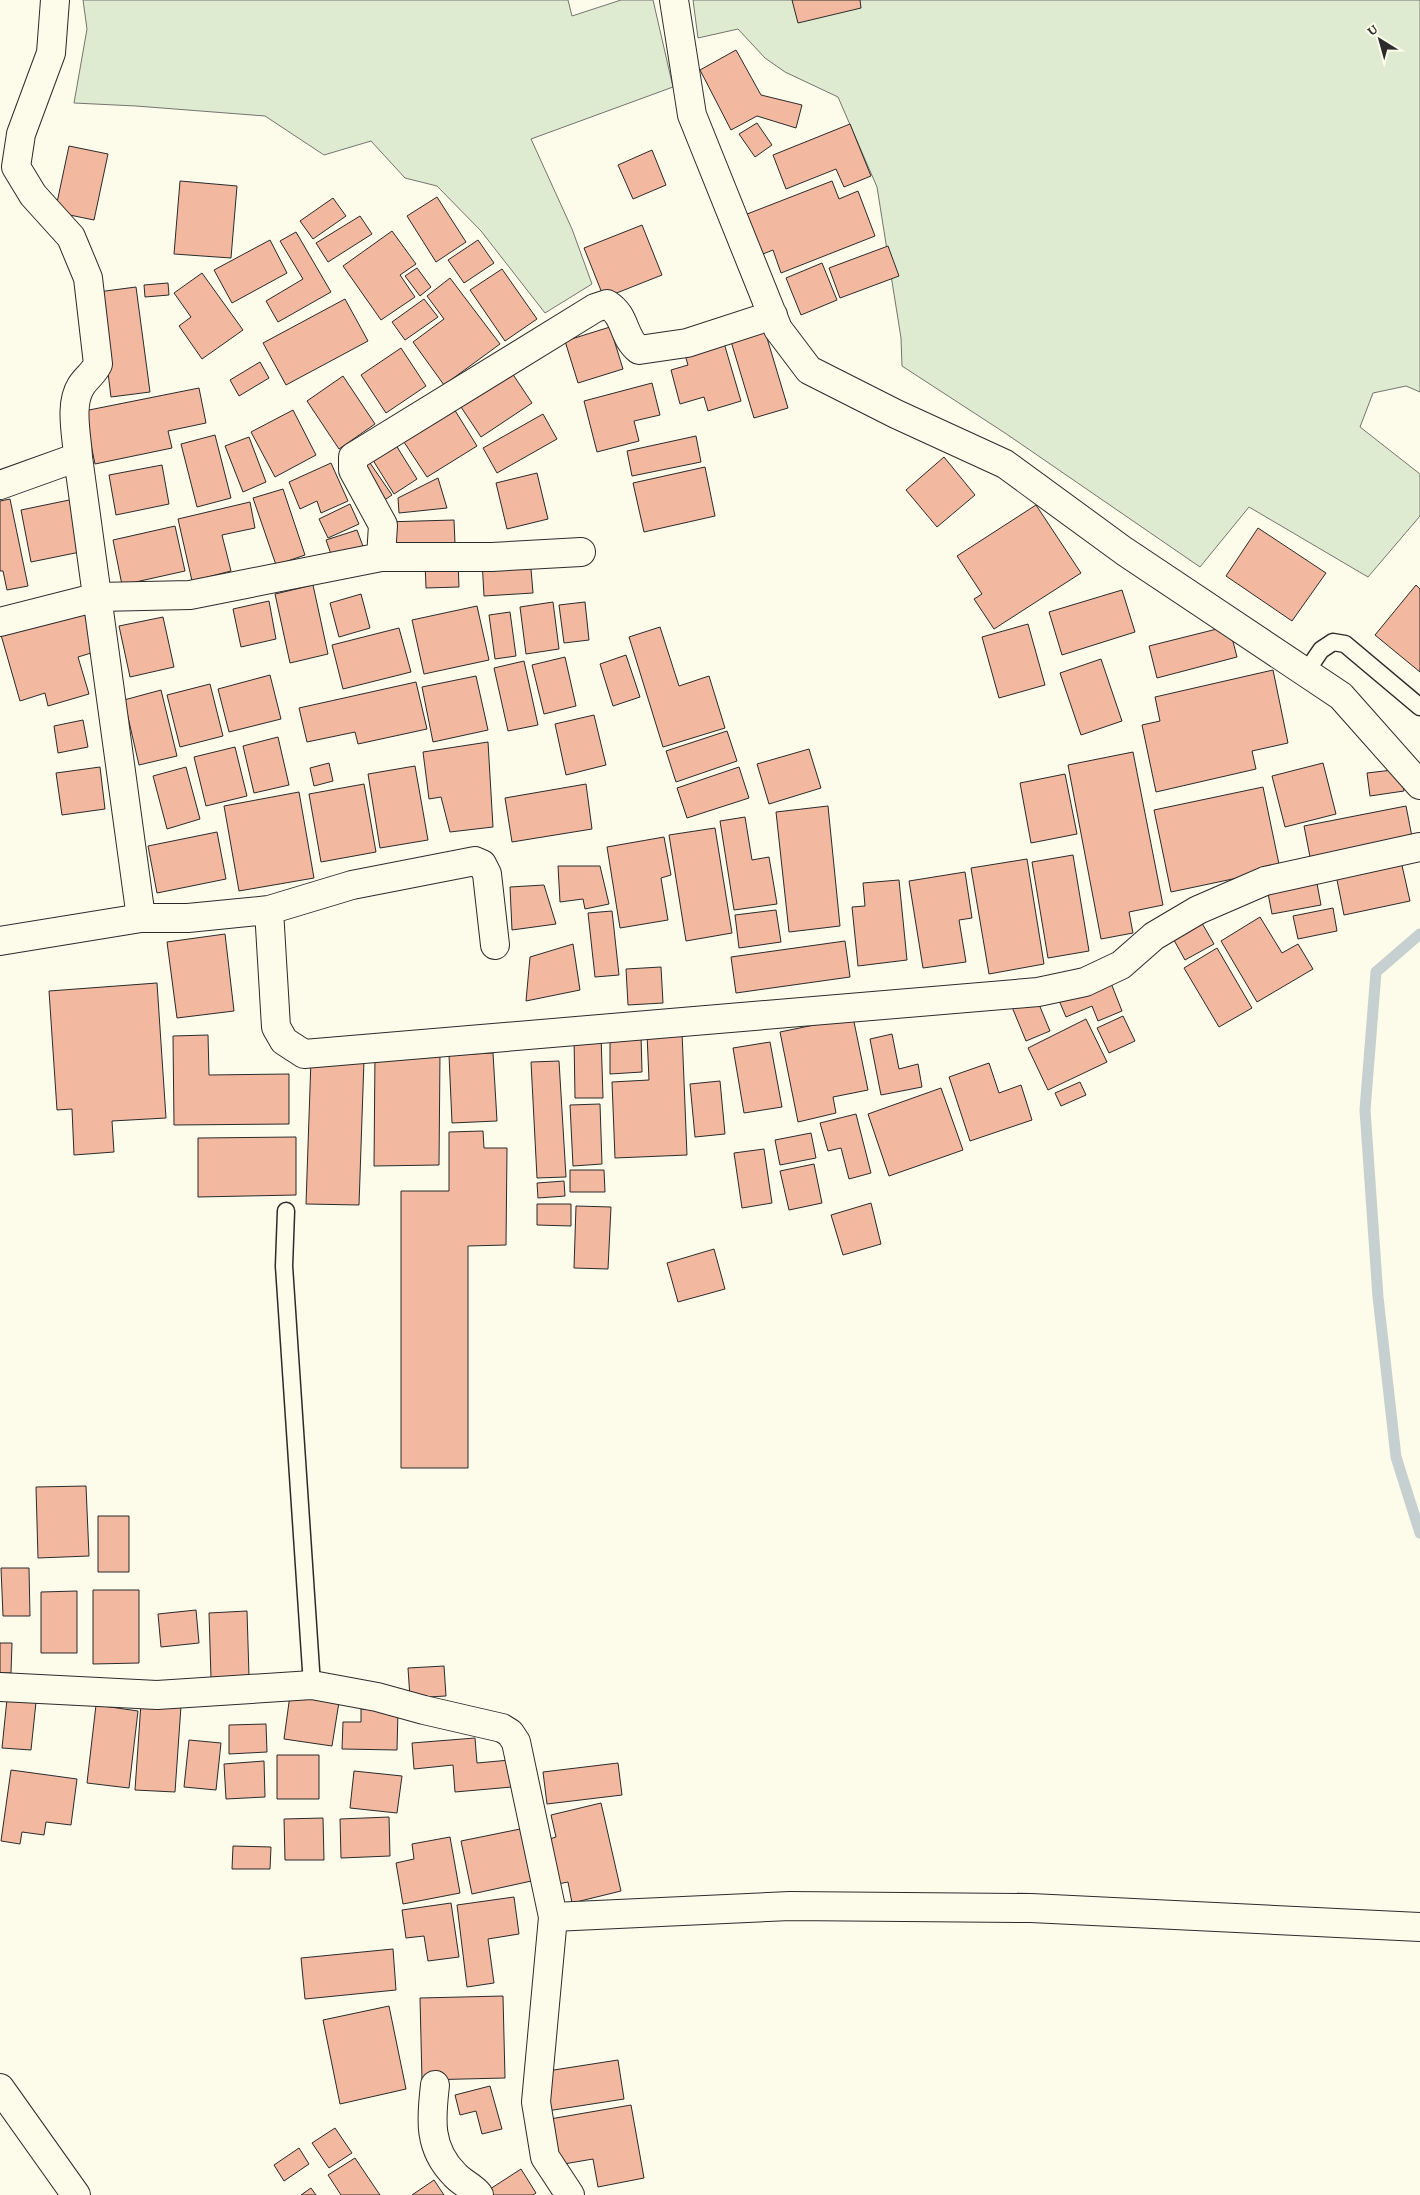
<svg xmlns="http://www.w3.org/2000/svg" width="1420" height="2195" font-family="'Crimson Pro',serif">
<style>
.green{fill:#deebd1;stroke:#74746e}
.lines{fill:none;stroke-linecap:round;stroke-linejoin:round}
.stream{stroke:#c7d0d0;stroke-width:11}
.building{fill:#f2b8a0;stroke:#2b2b2b}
.service-casing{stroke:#2b2b2b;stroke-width:19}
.minor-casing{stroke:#2b2b2b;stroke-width:30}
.service{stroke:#fdfbea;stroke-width:16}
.minor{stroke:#fdfbea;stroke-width:28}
</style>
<rect width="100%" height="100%" fill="#fdfbea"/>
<!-- green -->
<path class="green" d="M83 0H568L572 16 621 0H653L673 87 531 139 572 229 592 284 545 313 481 231 437 186 405 178 371 141 324 155 265 116 136 106 74 103 87 29Z
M693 0H1420V392L1406 386 1373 393 1360 427 1420 474V516L1368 577 1249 507 1200 567 1005 433 902 366 901 338 877 187 838 97 785 72 765 58 738 29 698 38Z"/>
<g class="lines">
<!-- stream -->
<path class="stream" d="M1420 934 1376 972 1365 1110 1378 1297 1396 1457 1420 1533"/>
</g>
<!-- building -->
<path class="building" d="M792 0H860L861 8 798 23Z
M736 50 761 95 802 105 796 128 757 116 731 130 700 70Z
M757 123 772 145 755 157 739 134Z
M850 124 871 176 844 187 836 169 786 189 773 155Z
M69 146 108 154 94 220 55 212Z
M652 150 666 185 633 199 618 165Z
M180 181 237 186 231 258 174 254Z
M832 181 839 199 858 191 875 236 781 273 773 250 758 256 742 216Z
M437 197 466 242 436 262 407 216Z
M333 198 346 216 313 239 300 221Z
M360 216 372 234 328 262 316 243Z
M642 225 662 275 604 298 584 248Z
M392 231 416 264 400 275 415 297 381 320 343 266Z
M296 232 331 292 278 322 266 301 303 279 280 241Z
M270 240 287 273 232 303 214 270Z
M478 240 494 263 464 283 448 260Z
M888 246 899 276 840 298 829 268Z
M822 263 837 300 801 315 786 278Z
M417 268 431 287 420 296 405 276Z
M502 269 537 319 505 341 470 290Z
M202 273 243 330 202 359 179 326 191 317 174 293Z
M450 278 500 344 444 385 413 342 444 319 427 296Z
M168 283 169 295 145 297 144 285Z
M136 287 150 392 111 397 98 292Z
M345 299 368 341 286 385 263 343Z
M424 299 438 317 405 340 392 322Z
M610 327 623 369 578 383 565 341Z
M764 328 788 408 754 418 730 338Z
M724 343 741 401 708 411 704 397 680 404 671 370 688 365 685 355Z
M401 348 426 386 386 413 361 375Z
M260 362 269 378 239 396 230 380Z
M510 370 532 403 481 437 459 404Z
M343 376 375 424 339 449 307 401Z
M652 383 660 415 634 421 639 441 597 452 584 401Z
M199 388 206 423 168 431 172 448 95 464 84 411Z
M451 404 477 446 427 477 400 436Z
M293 410 316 455 275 477 251 432Z
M543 414 557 439 497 473 483 448Z
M215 435 231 498 197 507 181 444Z
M696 436 701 462 632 476 627 451Z
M249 437 266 482 243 492 225 446Z
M394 442 417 479 394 494 371 457Z
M944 457 975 495 937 527 906 490Z
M331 463 348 501 321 513 317 501 300 509 289 482Z
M370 463 392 495 371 509 349 477Z
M162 465 169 504 116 515 109 475Z
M705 467 715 516 644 532 633 483Z
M537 473 548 519 507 529 496 483Z
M438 478 447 508 399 513 398 498Z
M283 489 305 555 276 565 253 498Z
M10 499 28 586 7 590 3 571H0V501Z
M74 499 85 551 31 562 21 510Z
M250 502 255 528 222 535 231 571 192 581 178 519Z
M350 504 359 524 328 538 319 519Z
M1036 505 1081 573 994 629 974 599 982 594 957 556Z
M454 520 455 544 384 547V522Z
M175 526 185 571 122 585 113 540Z
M1258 528 1326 573 1292 621 1226 576Z
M357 530 364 549 333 560 326 540Z
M530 557 533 593 484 596 482 560Z
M458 562 459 587 426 588 425 563Z
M313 585 328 654 290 663 275 594Z
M1416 585 1420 589V672L1375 635Z
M1122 590 1135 632 1062 655 1049 612Z
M361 594 370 628 339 637 330 603Z
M269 601 276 639 241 647 233 609Z
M553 602 559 649 526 654 520 607Z
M585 602 589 640 564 643 559 605Z
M477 606 489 660 424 674 412 620Z
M86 610 98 651 78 657 89 694 48 706 45 693 20 701 1 635Z
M510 612 516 656 495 659 489 615Z
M163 617 174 667 130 677 119 626Z
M1028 624 1045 685 999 698 982 637Z
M1229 626 1237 657 1157 678 1149 646Z
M660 627 679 686 709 676 725 728 663 747 629 637Z
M399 628 411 672 343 689 332 645Z
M626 655 640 697 613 706 600 664Z
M565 657 576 706 544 714 532 665Z
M1101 659 1122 721 1081 735 1060 673Z
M524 661 538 725 508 731 494 668Z
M1273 670 1288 743 1252 751 1256 769 1156 792 1142 725 1160 721 1155 697Z
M270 675 281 719 229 732 218 689Z
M476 676 488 730 433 742 422 687Z
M416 682 427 729 358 744 355 732 307 742 299 708Z
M210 684 223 736 180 747 167 695Z
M161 690 177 756 139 765 124 700Z
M594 715 606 765 566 775 555 724Z
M83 720 88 747 58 753 54 726Z
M727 731 737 761 676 782 666 751Z
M278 737 289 785 254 793 243 746Z
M488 742 493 827 450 832 441 797 429 799 423 752Z
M235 747 247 796 206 806 194 757Z
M809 749 821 788 769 804 757 764Z
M1133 752 1163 905 1129 912 1133 933 1101 939 1068 765Z
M329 763 333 781 314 786 310 768Z
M1323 763 1336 814 1285 827 1272 776Z
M415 766 428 840 380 848 368 774Z
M100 767 105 809 62 815 56 773Z
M186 767 200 819 167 829 153 776Z
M739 767 749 798 687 818 677 788Z
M1401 769 1404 791 1370 796 1367 773Z
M1065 774 1077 834 1031 843 1020 783Z
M364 784 376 852 321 862 309 794Z
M586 784 592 829 512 842 505 798Z
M1263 787 1280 869 1171 892 1154 810Z
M299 792 314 878 239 891 224 806Z
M828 806 840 926 789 932 776 812Z
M1406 806 1413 842 1311 862 1304 826Z
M745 817 752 860 769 857 777 904 734 910 720 821Z
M715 828 732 933 686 941 669 835Z
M217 832 226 879 157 893 148 846Z
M664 837 671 875 661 878 668 920 620 928 607 847Z
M1073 855 1089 951 1048 958 1032 862Z
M1027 859 1044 964 989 974 971 868Z
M1401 861 1410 901 1344 915 1336 875Z
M558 866H600L609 904 585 909 583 899 560 902Z
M965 872 972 918 959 920 966 962 923 968 909 881Z
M1315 873 1321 905 1272 914 1266 883Z
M899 880 907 960 858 966 852 907 865 906 863 883Z
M544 885 556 924 512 930 510 887Z
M1333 908 1337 931 1298 939 1293 916Z
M776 910 781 942 739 948 735 915Z
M612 911 619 975 595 977 588 913Z
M1260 917 1282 953 1298 944 1313 969 1257 1002 1221 941Z
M1199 918 1214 944 1185 960 1170 933Z
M225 934 234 1011 177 1018 167 942Z
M845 941 850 977 736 993 731 957Z
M573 944 580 990 526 1001 530 957Z
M1217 948 1252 1008 1219 1027 1184 968Z
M661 967 663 1003 628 1005 626 969Z
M1109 978 1122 1011 1098 1021 1092 1006 1066 1017 1058 998Z
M157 983 166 1118 112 1121 114 1152 74 1155 72 1109 57 1110 49 991Z
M1036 997 1050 1031 1026 1041 1012 1007Z
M1123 1016 1135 1041 1109 1053 1097 1028Z
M853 1017 868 1090 833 1097 836 1113 798 1122 780 1032Z
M1086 1019 1107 1062 1048 1090 1028 1048Z
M682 1032 687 1155 615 1158 612 1082 649 1080 647 1034Z
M892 1034 899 1069 918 1064 922 1087 881 1095 870 1039Z
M208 1035 209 1075 289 1074V1124L174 1125 173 1036Z
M601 1035 603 1098H575L574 1036Z
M641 1035 642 1072 610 1074V1036Z
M770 1042 782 1107 744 1113 733 1048Z
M375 1053H440L439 1165 374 1166Z
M493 1053 497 1121 452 1123 449 1055Z
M311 1059 364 1060 359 1205 306 1204Z
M559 1061 566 1177 537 1178 531 1062Z
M989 1063 999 1093 1021 1085 1032 1120 970 1141 949 1077Z
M720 1081 725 1134 695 1137 690 1084Z
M1080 1082 1086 1095 1061 1106 1055 1093Z
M941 1088 963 1150 889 1176 868 1114Z
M600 1104 602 1164 573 1166 570 1105Z
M856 1114 871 1173 849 1179 841 1148 828 1151 820 1123Z
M483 1131 484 1148H507L506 1245 468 1246V1468H401V1191H449V1132Z
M811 1133 816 1158 780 1165 775 1140Z
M296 1137V1195L198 1197V1138Z
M764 1149 772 1203 742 1208 734 1153Z
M814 1164 822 1203 789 1210 780 1171Z
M570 1170H604L605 1192H570Z
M564 1181 565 1196 538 1198 537 1183Z
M871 1203 881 1244 843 1255 831 1215Z
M537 1204H571V1226L537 1225Z
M576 1206 611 1207 608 1269 574 1268Z
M714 1249 725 1289 678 1302 667 1263Z
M86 1486 89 1556 38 1558 36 1487Z
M98 1516H129V1572H98Z
M1 1568H29L30 1616H3Z
M93 1590H139V1663L93 1664Z
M77 1591V1653H41V1592Z
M196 1610 199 1643 161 1647 158 1614Z
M247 1611 249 1676 211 1678 209 1613Z
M0 1643H12L11 1673H0Z
M444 1666 446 1696 410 1698 408 1668Z
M290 1695 339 1702 332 1746 284 1739Z
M7 1699 36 1702 31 1750 2 1748Z
M141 1703 181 1706 175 1792 135 1790Z
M96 1705 138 1711 129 1788 87 1783Z
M361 1709 398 1710 397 1750 342 1749 343 1722H361Z
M266 1724 267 1752 229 1754V1725Z
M475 1738 477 1763 510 1760 512 1787 455 1792 453 1765 414 1769 412 1743Z
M189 1740 221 1743 216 1790 184 1787Z
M277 1755H319V1799H277Z
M264 1761 265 1797 226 1799 224 1764Z
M618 1763 622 1795 547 1804 543 1772Z
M11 1770 77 1779 71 1825 46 1822 44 1835 22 1832 20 1844 1 1841Z
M354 1771 402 1776 397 1813 350 1808Z
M601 1803 621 1891 572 1903 568 1882 553 1885 543 1841 556 1837 551 1815Z
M389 1817 390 1856 341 1858 340 1819Z
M323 1818 324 1860H285L284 1819Z
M525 1828 536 1880 472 1894 461 1841Z
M450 1837 460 1893 403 1904 396 1863 414 1859 412 1844Z
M233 1846 271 1847 270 1869H232Z
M514 1897 519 1934 488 1939 494 1983 467 1987 457 1905Z
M451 1903 459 1957 428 1961 424 1936 406 1938 402 1910Z
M393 1949 396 1990 305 1999 301 1958Z
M503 1996 505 2078 422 2080 420 1998Z
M389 2006 406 2089 340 2104 323 2020Z
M618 2060 624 2099 547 2111 541 2072Z
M490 2086 502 2129 482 2134 476 2111 460 2115 455 2095Z
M631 2105 644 2178 598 2187 593 2159 558 2165 550 2119Z
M335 2128 352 2153 329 2168 312 2143Z
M299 2148 309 2164 284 2181 274 2165Z
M355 2158 380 2195H341L328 2175Z
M521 2169 536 2193 533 2195H489L487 2191Z
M434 2180 444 2195H412Z
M311 2188 316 2195H301Z"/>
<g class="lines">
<defs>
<path id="service" d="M1306 672 1321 650 1333 642 1345 644 1420 707
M286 1211 284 1266 312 1685"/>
<path id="minor" d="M55 0 51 53 21 134 16 167 33 195 71 237 88 278 98 364C94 373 86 378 81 386 69 405 77 436 78 457L141 918
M674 0 692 115 778 329 809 370 896 414 1005 464 1124 551 1341 696 1420 785
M0 485 78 457
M381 557 383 525 353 470V457L595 308 607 304C627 316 622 337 639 350L687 343 773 315
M0 622 98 597 190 595 381 557H492L581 552
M269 910 352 885 475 861 482 864 487 874 495 945
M0 941 141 918H188L269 910 276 1027 284 1041 304 1054 1038 992 1085 982 1121 965 1154 936 1198 910 1265 881 1420 847
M0 1687 157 1695 312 1685 377 1697 424 1710 502 1728 510 1733 516 1742 553 1917 790 1906 1031 1908 1420 1927
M553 1917 536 2102 545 2157 570 2195
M435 2085C431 2119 428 2148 455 2175 462 2183 472 2186 479 2195
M0 2088 76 2195"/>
</defs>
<!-- service casing -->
<use href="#service" class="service-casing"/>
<!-- minor casing -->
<use href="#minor" class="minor-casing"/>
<!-- service -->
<use href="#service" class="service"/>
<!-- minor -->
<use href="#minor" class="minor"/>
</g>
<!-- north arrow -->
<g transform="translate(1380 40) rotate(323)" stroke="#fdfbea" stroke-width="4" paint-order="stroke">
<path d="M0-4L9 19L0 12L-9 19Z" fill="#2b2b2b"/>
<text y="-8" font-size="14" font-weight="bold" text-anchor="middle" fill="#2b2b2b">U</text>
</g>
</svg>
